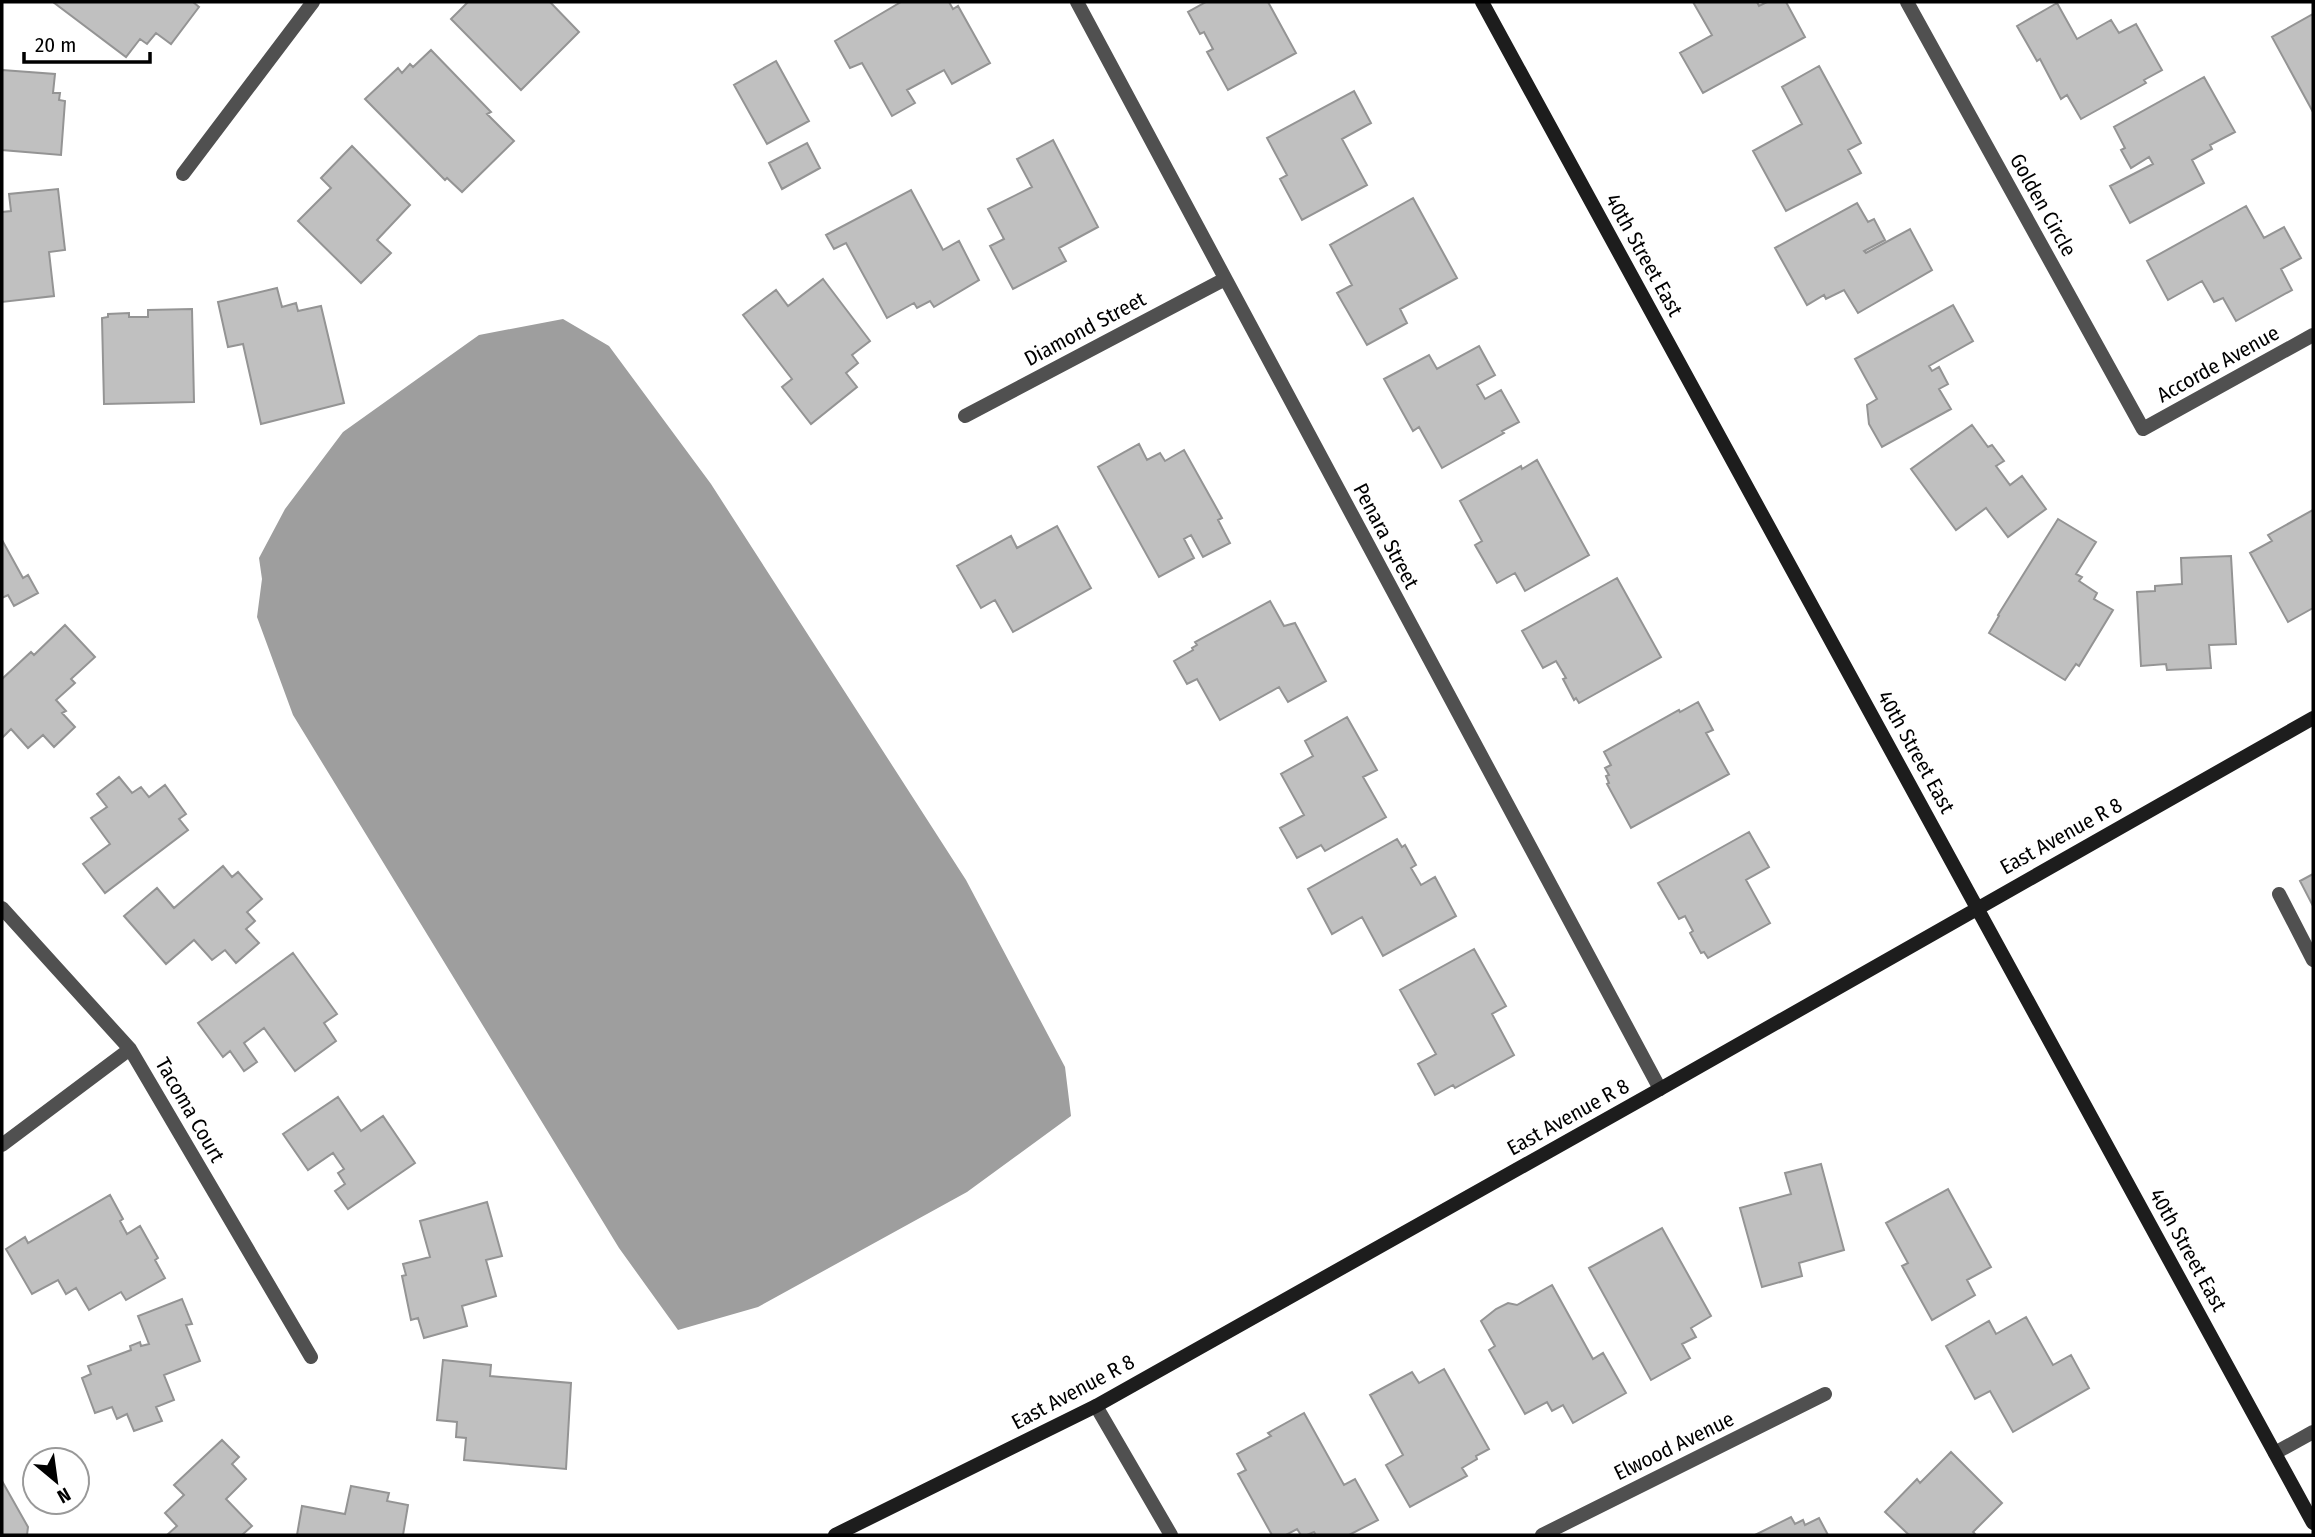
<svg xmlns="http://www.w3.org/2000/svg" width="2315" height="1537" font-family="'Fira Sans Condensed',sans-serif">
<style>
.water{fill:#9e9e9e}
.building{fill:#c0c0c0;stroke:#949494;stroke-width:2}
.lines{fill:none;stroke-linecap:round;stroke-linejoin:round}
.lane{stroke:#505050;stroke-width:14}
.street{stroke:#505050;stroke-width:14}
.secondary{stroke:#1d1d1d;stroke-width:14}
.labels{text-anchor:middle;stroke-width:5;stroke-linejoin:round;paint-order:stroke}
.street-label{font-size:21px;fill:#000;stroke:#fff}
</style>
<rect width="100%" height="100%" fill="#fff"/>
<!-- water -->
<path class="water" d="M563 319 609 346 711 484 966 880 1065 1067 1071 1116 967 1192 758 1307 678 1330 619 1248 293 715 257 617 262 579 259 558 285 509 343 432 479 335Z"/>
<!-- building -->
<path class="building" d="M53 2H193L199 7 171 44 156 33 147 44 140 39 126 57Z
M465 2H550L579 32 521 90 451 19 467 3Z
M901 2H949L953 9 958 6 990 63 952 84 944 70 907 90 915 103 892 116 862 63 850 68 835 41Z
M1206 2H1268L1296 53 1228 90 1207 52 1213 49 1204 32 1200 34 1188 12Z
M1693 2H1757L1759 6 1767 2H1786L1805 37 1703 93 1680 53 1712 35Z
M2057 3 2077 39 2111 20 2119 33 2136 24 2162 70 2144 80 2146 83 2081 119 2067 95 2061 99 2040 59 2037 61 2017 26Z
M2313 14V112L2272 37Z
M431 50 491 112 487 114 514 141 462 192 447 178 445 180 365 99 398 68 402 73 410 64 413 67Z
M776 61 809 121 767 144 734 85Z
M1819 66 1861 143 1848 150 1861 173 1786 211 1753 151 1802 124 1782 87Z
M2 70 55 74 53 93H60L59 100 65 101 61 155 2 150Z
M2204 77 2235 132 2210 145 2212 149 2192 160 2204 183 2130 223 2110 186 2153 164 2149 157 2131 168 2121 150 2125 148 2114 127Z
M1354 91 1371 123 1342 139 1367 185 1302 220 1280 179 1287 175 1267 138Z
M1053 140 1098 227 1059 248 1066 261 1013 289 990 246 1004 239 988 209 1032 187 1017 159Z
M807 143 820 168 782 189 769 163Z
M352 146 410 205 377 240 391 253 361 283 298 221 331 188 321 178Z
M58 189 65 250 49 252 54 296 2 302V212L11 211 9 194Z
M911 190 943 250 959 241 979 280 934 307 930 301 917 308 914 303 887 318 846 243 834 249 826 235Z
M1413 198 1457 278 1400 309 1407 323 1367 345 1337 293 1352 285 1330 245Z
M1857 203 1868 222 1874 219 1885 240 1864 251 1866 253 1910 229 1932 270 1858 313 1844 290 1826 299 1824 295 1807 305 1775 248Z
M2246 206 2264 238 2284 227 2301 258 2281 269 2292 290 2236 321 2223 298 2214 302 2202 281 2168 300 2147 261Z
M823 279 870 341 852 355 858 363 846 373 857 387 811 424 782 387 792 379 743 315 776 290 788 306Z
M277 288 282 307 296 303 298 311 321 306 344 403 261 424 243 344 228 347 218 302Z
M1953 305 1973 341 1929 366 1932 371 1939 367 1948 384 1939 389 1951 409 1882 447 1869 424 1867 405 1877 399 1855 359Z
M192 309 194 402 104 404 102 318 108 317V314L129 313V317H148V310Z
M1479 346 1495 375 1477 385 1485 399 1501 390 1519 422 1502 431 1504 433 1442 468 1419 427 1413 431 1384 379 1429 355 1437 369Z
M1972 425 1988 447 1992 445 2004 461 1996 466 2010 485 2022 476 2046 509 2008 537 1986 508 1956 530 1911 469Z
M1139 444 1147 460 1160 453 1165 461 1184 450 1222 518 1218 520 1230 543 1203 557 1191 535 1184 539 1194 558 1159 577 1098 467Z
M1537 460 1589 555 1525 591 1515 573 1497 583 1475 545 1482 541 1460 501 1521 466 1522 469Z
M2313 510V608L2288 622 2250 553 2272 541 2268 535Z
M2058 519 2096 542 2076 574 2082 577 2079 581 2097 593 2094 599 2113 610 2079 666 2076 664 2065 680 1989 633 1999 616 1998 615Z
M1057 526 1091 588 1013 632 995 600 981 608 957 566 1011 536 1017 548Z
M2 540 23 578 28 575 38 593 14 606 8 595 2 598Z
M2231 556 2236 644 2209 645 2211 668 2167 670 2166 664 2141 666 2137 592 2155 591V586L2182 584 2181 558Z
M1617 578 1661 657 1579 703 1576 698 1574 700 1563 679 1566 678 1556 661 1543 668 1522 631Z
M1270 601 1284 626 1295 623 1326 681 1288 702 1279 687 1220 720 1197 679 1187 684 1174 661 1193 650 1192 648 1197 645 1195 642Z
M65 625 95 657 71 679 75 683 56 700 66 711 62 713 75 727 54 747 43 735 28 748 11 729 2 738V679L31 652 34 655Z
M1698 702 1713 730 1706 733 1729 774 1631 828 1607 784 1609 783 1606 776 1609 775 1605 768 1611 765 1604 752 1679 710 1680 712Z
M1347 717 1377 770 1363 777 1386 817 1325 851 1321 845 1297 858 1280 828 1304 815 1281 774 1313 756 1305 741Z
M119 777 132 793 141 787 149 797 165 785 186 814 179 819 188 830 105 893 83 864 110 844 91 818 107 807 97 794Z
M1749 832 1769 867 1746 880 1770 923 1708 958 1704 952 1701 953 1690 933 1693 931 1685 916 1679 919 1658 883Z
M1397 839 1402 847 1405 845 1416 865 1411 868 1421 885 1435 877 1456 916 1383 956 1362 917 1332 934 1308 889Z
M223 866 232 877 238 872 262 899 247 912 255 921 246 929 259 943 236 963 225 950 212 960 194 940 166 964 124 916 157 888 174 908Z
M2313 874V906L2300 881Z
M1474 949 1506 1006 1492 1014 1514 1055 1455 1088 1453 1085 1435 1095 1418 1064 1436 1054 1400 990Z
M293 953 337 1014 324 1023 336 1041 295 1071 264 1028 244 1043 257 1062 244 1071 230 1051 223 1057 198 1023Z
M338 1097 361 1131 383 1116 415 1163 348 1209 335 1191 345 1184 338 1173 344 1169 333 1153 308 1170 283 1134Z
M1821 1164 1844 1250 1799 1263 1802 1276 1762 1287 1740 1208 1791 1194 1785 1173Z
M1948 1189 1991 1267 1967 1280 1975 1295 1932 1320 1902 1266 1908 1263 1886 1223Z
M110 1195 123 1219 120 1221 127 1234 140 1226 158 1258 155 1260 165 1278 126 1300 121 1292 89 1310 76 1288 66 1294 58 1280 32 1294 6 1249 25 1237 28 1243Z
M487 1202 502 1256 486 1260 496 1296 462 1306 467 1326 424 1338 418 1318 411 1320 402 1276 406 1275 403 1264 430 1257 420 1221Z
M1662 1228 1711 1316 1691 1328 1696 1337 1682 1344 1690 1358 1651 1380 1589 1268Z
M1552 1285 1593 1359 1603 1353 1626 1393 1573 1423 1563 1405 1552 1411 1547 1402 1525 1414 1489 1350 1495 1346 1481 1321 1496 1309 1508 1303 1517 1305Z
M182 1299 192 1324 186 1325 200 1361 164 1375 174 1400 156 1407 162 1421 134 1431 127 1414 117 1419 112 1407 95 1413 82 1378 91 1374 88 1366 131 1350 130 1346 140 1342 141 1346 149 1344 138 1316Z
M2026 1317 2053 1365 2071 1355 2089 1388 2013 1432 1990 1391 1975 1399 1946 1346 1989 1321 1996 1334Z
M443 1360 491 1365 490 1376 571 1383 566 1469 464 1460 466 1438 456 1437 457 1422 437 1420Z
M1444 1369 1489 1449 1476 1456 1477 1459 1462 1468 1467 1476 1410 1507 1386 1465 1403 1455 1370 1395 1412 1372 1419 1383Z
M1304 1413 1344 1485 1355 1479 1378 1520 1349 1535H1316L1314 1532 1307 1535H1301L1297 1529 1286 1535H1272L1238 1474 1246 1470 1237 1454 1271 1436 1268 1433Z
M222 1440 239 1457 232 1464 246 1479 226 1499 252 1526 242 1535H167L177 1526 165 1513 184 1495 174 1485Z
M1951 1452 2002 1503 1973 1532 1976 1535H1909L1885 1512 1917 1479 1920 1483Z
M2 1481 28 1527 27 1535H2Z
M351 1486 389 1493 387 1501 408 1505 403 1535H297L302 1506 345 1514Z
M1791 1517 1795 1524 1803 1520 1805 1525 1819 1518 1828 1535H1755Z"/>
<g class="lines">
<!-- lane -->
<path class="lane" d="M2279 894 2313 960
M2275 1453 2313 1432"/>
<!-- street -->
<path class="street" d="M1077 2 1660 1089
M1907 2 2143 429 2313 335
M183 174 313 2
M965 416 1225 279
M2 908 130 1049 311 1357
M2 1145 130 1049
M1096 1406 1171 1535
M1542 1535 1825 1394"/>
<!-- secondary -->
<path class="secondary" d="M1482 2 2313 1523
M835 1535 1096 1406 1660 1089 2313 718"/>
</g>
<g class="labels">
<!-- street labels -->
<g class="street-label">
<text transform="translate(2043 205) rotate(61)" y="7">Golden Circle</text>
<text transform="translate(1644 255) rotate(61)" y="7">40th Street East</text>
<text transform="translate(1085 329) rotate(-28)" y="7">Diamond Street</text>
<text transform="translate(2218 364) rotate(-29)" y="7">Accorde Avenue</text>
<text transform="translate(1386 536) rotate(62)" y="7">Penara Street</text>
<text transform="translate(1916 752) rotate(61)" y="7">40th Street East</text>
<text transform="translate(2061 836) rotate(-29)" y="7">East Avenue R 8</text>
<text transform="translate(190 1110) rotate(60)" y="7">Tacoma Court</text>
<text transform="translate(1568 1117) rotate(-29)" y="7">East Avenue R 8</text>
<text transform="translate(2188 1250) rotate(61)" y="7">40th Street East</text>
<text transform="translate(1073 1392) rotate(-28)" y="7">East Avenue R 8</text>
<text transform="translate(1674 1446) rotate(-26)" y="7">Elwood Avenue</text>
</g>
</g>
<!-- border -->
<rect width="2315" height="1537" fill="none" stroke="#000000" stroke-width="7"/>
<!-- north arrow -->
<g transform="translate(56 1481) rotate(151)"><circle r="33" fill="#ffffff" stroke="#999999" stroke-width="2"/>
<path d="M0-5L12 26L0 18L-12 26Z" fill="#000000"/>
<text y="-10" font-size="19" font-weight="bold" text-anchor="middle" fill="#000000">N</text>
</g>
<!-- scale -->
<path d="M24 52v10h126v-10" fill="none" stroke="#000000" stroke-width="3.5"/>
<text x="35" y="52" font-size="21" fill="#000000" stroke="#ffffff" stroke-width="5" paint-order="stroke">20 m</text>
</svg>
